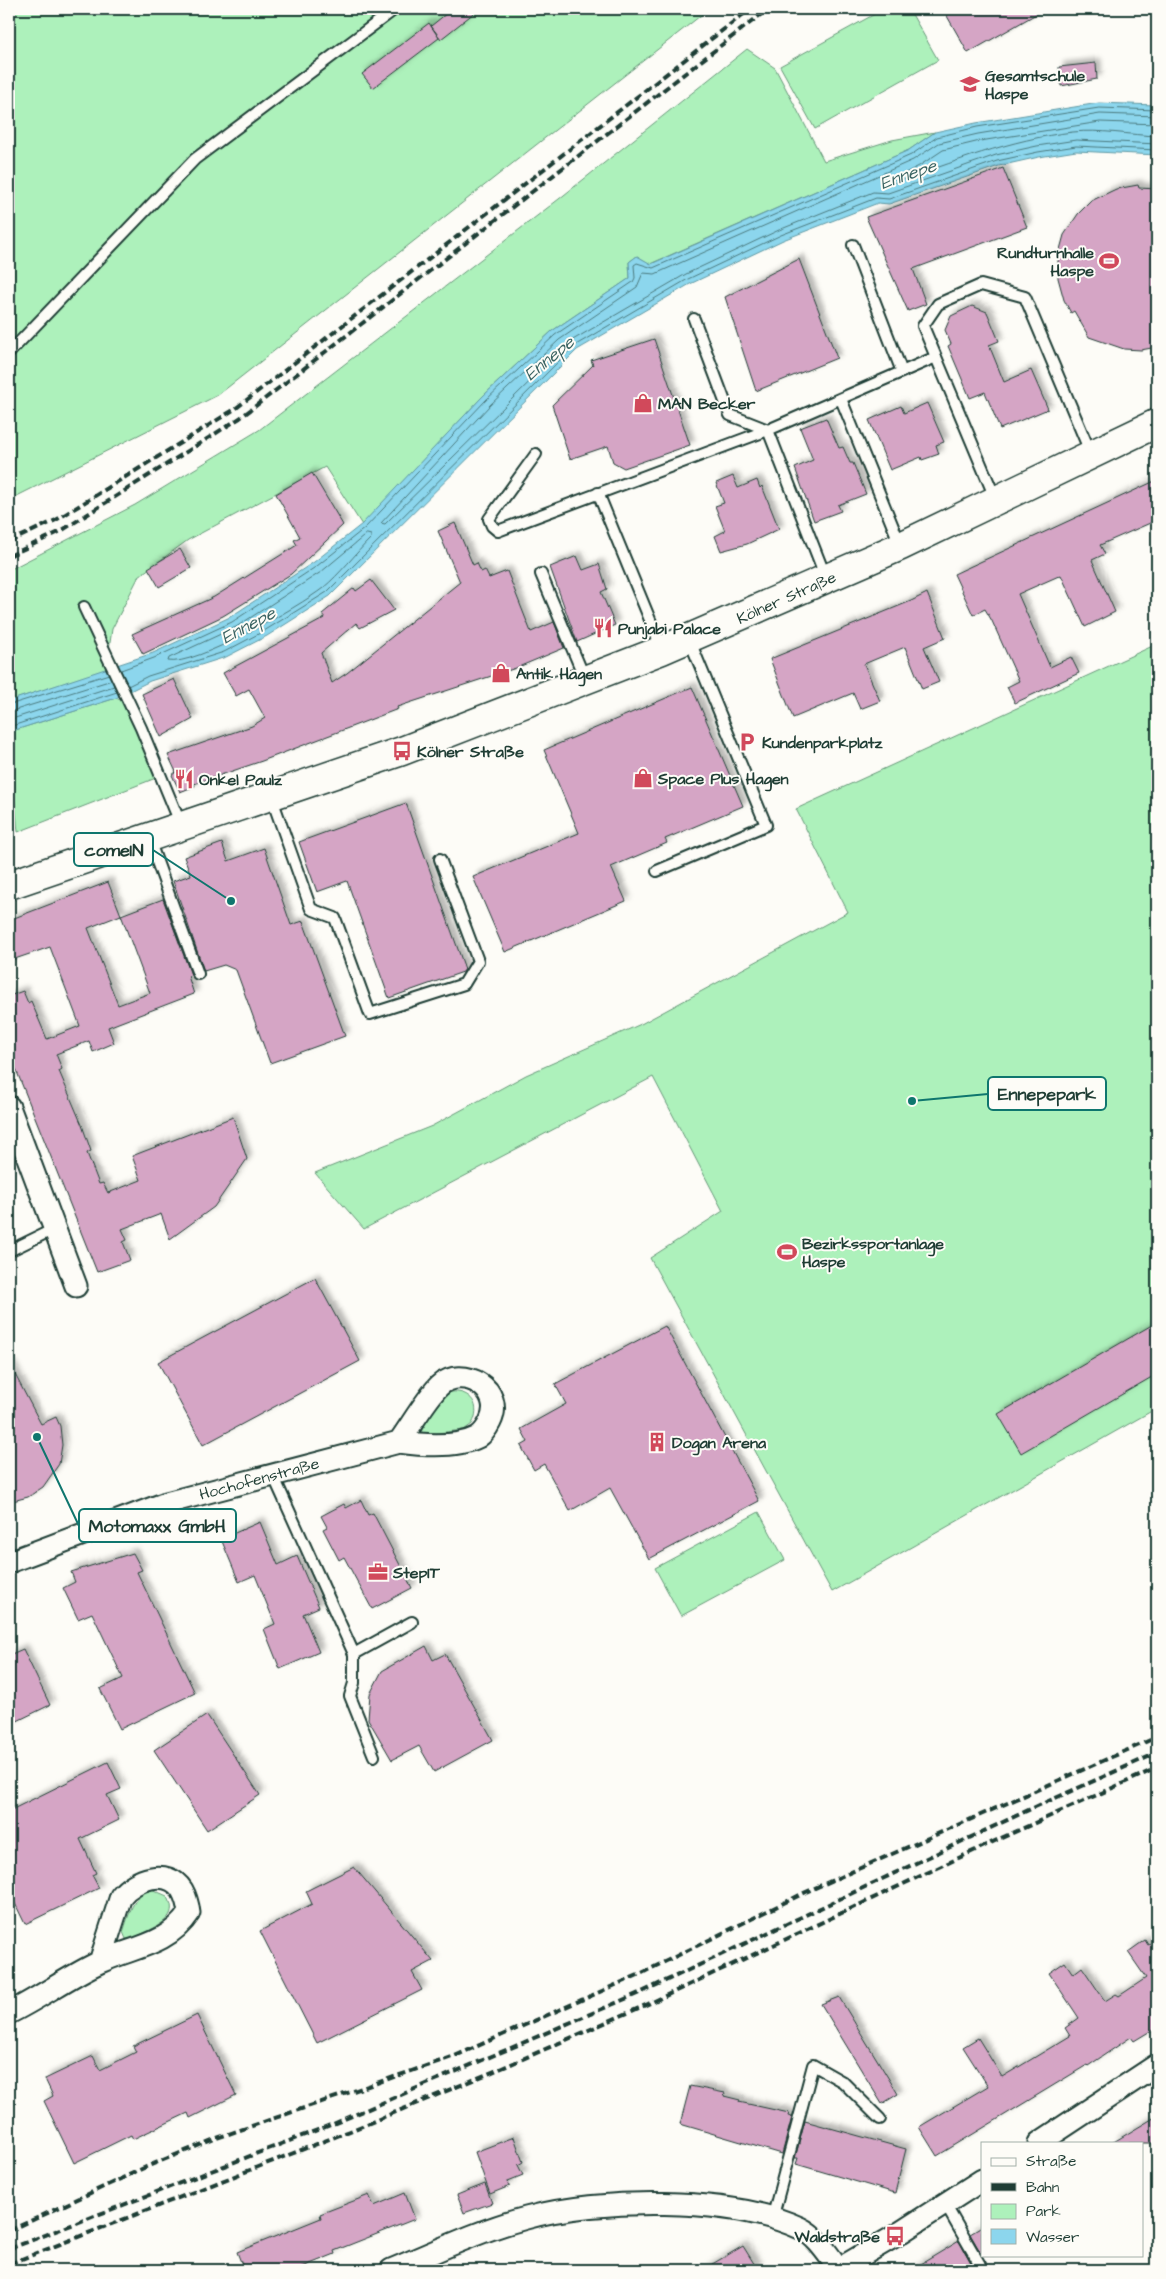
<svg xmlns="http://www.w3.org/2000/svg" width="1166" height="2279" font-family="'Architects Daughter',sans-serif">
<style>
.green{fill:#adf1bb;stroke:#669778}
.water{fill:#8cd6ed;stroke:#6099a3}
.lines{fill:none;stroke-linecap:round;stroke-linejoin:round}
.shore{stroke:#4b7a7e;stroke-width:1}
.building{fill:#d5a5c5;stroke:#1f3d34;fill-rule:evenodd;filter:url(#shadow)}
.lane-casing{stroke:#1f3d34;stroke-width:14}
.street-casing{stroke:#1f3d34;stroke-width:25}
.primary-casing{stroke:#1f3d34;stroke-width:31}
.lane{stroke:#fdfcf7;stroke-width:10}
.street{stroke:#fdfcf7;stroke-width:21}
.primary{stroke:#fdfcf7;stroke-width:28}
.rail{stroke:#1f3d34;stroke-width:4;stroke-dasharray:8 4;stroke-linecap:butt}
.labels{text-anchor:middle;stroke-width:4;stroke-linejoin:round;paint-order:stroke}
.poi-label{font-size:16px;font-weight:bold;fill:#1f3d34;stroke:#fdfcf7;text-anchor:start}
.street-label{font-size:16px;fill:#1f3d34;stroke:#fdfcf7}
.water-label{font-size:18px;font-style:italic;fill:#3a6362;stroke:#fdfcf7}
.leader{fill:none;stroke:#0f766e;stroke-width:2}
.callout-dot{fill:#0f766e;stroke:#fdfcf7;stroke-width:2}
.callout{fill:#fdfcf7;stroke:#0f766e;stroke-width:2}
.callout-label{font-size:18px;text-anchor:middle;font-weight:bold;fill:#1f3d34}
</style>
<defs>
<filter id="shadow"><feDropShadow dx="4.5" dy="-4.5" stdDeviation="2.5" flood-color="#0004"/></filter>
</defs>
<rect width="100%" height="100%" fill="#fdfcf7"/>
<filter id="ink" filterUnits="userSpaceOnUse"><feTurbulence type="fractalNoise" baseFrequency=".02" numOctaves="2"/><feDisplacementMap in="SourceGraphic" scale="10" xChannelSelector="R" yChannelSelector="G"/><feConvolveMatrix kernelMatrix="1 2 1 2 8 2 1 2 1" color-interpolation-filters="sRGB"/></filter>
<g filter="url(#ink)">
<!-- green -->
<path class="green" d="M9 9H393L193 158 9 351Z
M396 9H709L218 395 9 500V356L195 160Z
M884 9H909L938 60 815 129 780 66Z
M747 49 775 68 824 161 892 140 935 132 909 150 650 264 637 256 629 262 630 278 552 331 482 397 362 525 325 467 188 540 139 576 112 629 106 670 9 701V570L135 505 259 430 559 199Z
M1157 644V1408L832 1592 650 1258 723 1211 653 1077 364 1229 315 1173 432 1126 526 1075 641 1024 848 912 796 809Z
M116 698 128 703 161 776 18 832C15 798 9 765 9 732Z
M451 1392C471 1390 482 1406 472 1424L464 1430 427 1434 422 1433 421 1426 446 1395Z
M759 1512 785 1560 681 1616 655 1568Z
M151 1889 167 1896C179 1914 164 1923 148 1931 141 1934 134 1939 126 1939L123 1932C129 1916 132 1895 151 1889Z"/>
<!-- water -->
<path class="water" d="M1099 103 1157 105V155L1076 151 1039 157 999 166 889 204 878 203 783 240 690 284 577 350 330 596 267 636 226 657 150 681 116 698 9 732V701L153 653 230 617 314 562 362 524 482 397 552 331 630 278 629 262 637 256 651 264 909 150 935 132 976 123Z"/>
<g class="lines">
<!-- shore -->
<path class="shore" d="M1157 116 1100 114 978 134 939 143 913 160 655 274 643 273 637 287 559 340 490 405 381 523 385 524 571 341 686 274 779 230 873 192 888 193 996 155 1037 146 1076 140 1157 144
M1157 124 1100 122 980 141 943 150 919 166 890 181 893 183C952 163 1010 139 1073 132 1100 129 1130 135 1157 136
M367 534 371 535V538C355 554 340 574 323 588 300 606 194 667 168 661L169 658 236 627 321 572Z
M121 670 154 658 232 622 317 566 365 528 486 400 555 335 633 282 635 278 634 265 637 263 653 268 911 155 937 137 977 127 1099 108 1157 110
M128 686 148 676 224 652 264 631 327 592 574 346 688 279 781 235 876 198 889 199 997 161 1038 152 1076 146 1157 150
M9 705 109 674
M9 712 112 680
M9 720 114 686
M9 727 117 692"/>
</g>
<!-- building -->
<path class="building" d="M452 9H479L441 39 431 26Z
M943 9H1045L968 53Z
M429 23 439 38 373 88 362 74Z
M1096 63 1097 79 1061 86 1059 67Z
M1003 168 1027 227 913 269 926 304 908 311 866 217Z
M1138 185 1139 188 1157 189V347L1141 350 1124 349 1089 337 1074 311 1071 313 1064 300 1058 278V257L1064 235 1078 214 1091 201 1116 189Z
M799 259 837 358 756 391 725 297Z
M972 306 987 312 999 341 989 345 1004 382 1031 370 1048 409 1000 429 985 392 970 398 948 346 951 344 945 330 951 316Z
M654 339 690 445 624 468 613 462 608 446 570 459 552 405 593 365 591 360Z
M927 403 944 442 936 445 939 454 922 460 921 457 890 470 869 420 901 406 904 413Z
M826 418 839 448 843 447 850 463H853L866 494 838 505 841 511 814 521 795 468 813 460 800 428Z
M312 473 343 525 291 574 223 616 143 654 132 634 214 597 297 545 294 540 300 537 276 494Z
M733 476 738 488 757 480 760 488 762 486 779 529 747 544 721 551 715 536 725 531 715 506 724 503 716 483Z
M1157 480V520L1100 545 1105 554 1092 560 1115 612 1085 627 1061 575 1018 594 1050 667 1071 657 1079 673 1015 703 1007 687 1019 681 992 621 985 609 973 615 954 574Z
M455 523 473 565 477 563 481 572 485 570 489 578 507 571 531 632 554 622 564 648 516 668 397 707 398 709 262 761 194 784 195 786 180 792 172 775 176 772 168 755 252 726 265 718 249 689 236 696 223 673 325 618 322 614 354 588 356 591 371 580 394 610 360 628 356 623 321 653 332 683 347 673 460 582 438 531Z
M180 549 191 568 159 587 148 568Z
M577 556 583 570 599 564 607 589 601 592 615 625 577 642 550 567Z
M927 593 945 638 924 647 939 682 922 689 905 647 864 664 880 701 860 709 853 693 793 718 770 659 911 601Z
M174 679 193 719 161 737 142 694Z
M692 687 743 806 665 839 667 843 611 867 626 901 505 952 473 877 579 833 544 750Z
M406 803 465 969 463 972 389 998 347 881 317 892 299 842Z
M222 843 228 861 264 848 291 925 303 921 345 1036 270 1063 236 970 224 965 204 971 173 881 191 875 184 857Z
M108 882 121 915 163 899 191 975 188 976 194 994 108 1027 114 1043 93 1052 89 1041 56 1054 62 1069 59 1071 82 1125 91 1151 87 1153 99 1184 103 1183 108 1193 141 1180 132 1156 233 1117 247 1159 214 1207 170 1239 161 1214 122 1229 127 1240 123 1242 130 1260 97 1272 9 1052V996L23 991 28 1003 31 1001 47 1039 80 1026 50 947 9 961V920ZM121 915 150 993 118 1005 88 928Z
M315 1278 360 1361 203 1445 158 1362Z
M1157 1322V1374L1021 1453 998 1414Z
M665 1326 759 1501 649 1559 610 1488 570 1511 544 1464 534 1470 521 1446 528 1442 521 1429 566 1404 555 1384Z
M9 1363 41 1424 56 1417 60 1426 62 1445 59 1464 43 1487 28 1497 9 1502Z
M361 1500 368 1515 373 1513 412 1588 372 1609 344 1557 339 1560 323 1529 327 1527 321 1516 344 1504 346 1508Z
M260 1522 278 1565 297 1556 319 1607 303 1614 319 1652 280 1669 264 1629 275 1624 255 1575 239 1582 221 1539Z
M133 1553 142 1570 137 1572 195 1693 120 1729 100 1689 123 1678 92 1613 78 1619 63 1588 75 1582 71 1572Z
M426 1646 433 1660 445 1654 493 1740 434 1772 419 1746 392 1760 368 1719 370 1694 382 1671Z
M23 1649 50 1705 9 1725V1655Z
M207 1715 260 1795 207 1830 154 1750Z
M108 1762 121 1789 107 1795 119 1820 80 1839 96 1873 92 1875 99 1888 25 1924 9 1891V1811Z
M354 1867 433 1961 412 1972 422 1990 317 2043 260 1931 312 1904 306 1891Z
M1145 1940 1148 1945 1157 1940V2027L1134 2041 1131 2037 1088 2066 1087 2065 937 2156 919 2127 988 2086 963 2047 978 2038 1002 2077 1070 2036 1065 2028 1079 2018 1049 1973 1065 1962 1073 1974 1082 1967 1105 2001 1116 1994 1119 1996 1146 1978 1128 1952Z
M839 1997 898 2094 882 2104 821 2004Z
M197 2015 236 2095 190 2118 188 2113 133 2139 131 2135 74 2163 44 2101 53 2096 45 2079 93 2056 100 2070 136 2052 133 2046Z
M690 2086 725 2093 724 2096 740 2100 739 2102 789 2113 788 2116 792 2117 782 2154 680 2124Z
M1157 2116V2143H1112Z
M805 2121 906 2149 895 2193 796 2164 798 2158H795Z
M514 2137 523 2162 518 2165 523 2175 508 2181 510 2186 490 2194 475 2152Z
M485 2184 492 2203 464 2213 457 2195Z
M405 2193 415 2219 334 2251 335 2254 295 2270H244L237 2252 321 2218 320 2214 369 2195 374 2206Z
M982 2227V2255L970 2234Z
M959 2241 975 2270H911Z
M743 2246 758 2270H702Z"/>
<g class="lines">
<defs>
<path id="lane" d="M853 245 902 372
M694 319 730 415 768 430
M9 353 195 159 395 9
M841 399 900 544
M536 454 489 519 492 526 498 531 768 430
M598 493 662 649
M996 500 923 326 938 304 981 285 1025 297 1091 454
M541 574 585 679
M826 578 768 430 936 357
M84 607 141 728 181 825
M271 796 311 909 335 918 370 1014 464 984 478 961 440 859
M148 837 198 974
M657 871 766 825 689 639
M9 1251 54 1229
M273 1475 354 1654 412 1622
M354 1654V1683L350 1696 374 1756
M945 2204 983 2270
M772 2219 813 2065 843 2082 880 2119"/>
<path id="street" d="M9 1107 76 1286
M9 1562 166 1503 399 1442C421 1445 457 1448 478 1437 484 1433 487 1428 490 1422 506 1390 463 1364 439 1386 426 1399 410 1427 399 1442
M9 2013C40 1998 69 1976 100 1962 133 1947 168 1945 189 1913 188 1905 186 1897 182 1890 168 1867 134 1879 121 1896L100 1962
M1039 2143 1157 2065
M391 2270C435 2252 480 2230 526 2218 599 2198 731 2196 800 2228 817 2236 828 2255 839 2269
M837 2270 895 2236 982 2180"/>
<path id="primary" d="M9 885 402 751 662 650 901 546 1157 423"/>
</defs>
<!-- lane casing -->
<use href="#lane" class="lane-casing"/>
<!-- street casing -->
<use href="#street" class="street-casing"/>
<!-- primary casing -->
<use href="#primary" class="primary-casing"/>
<!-- lane -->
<use href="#lane" class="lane"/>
<!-- street -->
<use href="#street" class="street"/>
<!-- primary -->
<use href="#primary" class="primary"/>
<!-- rail -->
<path class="rail" d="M9 542 56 520 235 409 750 9
M9 556 61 531 240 418 768 9
M9 2231 146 2167 217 2138 455 2056 638 1975 806 1892 1157 1737
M9 2249 333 2124 644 1991 1035 1807 1157 1753
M9 2264 350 2131 502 2068 648 2004 997 1840 1157 1768"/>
</g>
</g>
<!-- icons -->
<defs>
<symbol id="school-bare" viewBox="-9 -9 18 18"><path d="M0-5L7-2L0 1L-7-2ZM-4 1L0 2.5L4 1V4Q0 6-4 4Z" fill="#d1495b" stroke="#fdfcf7" stroke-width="2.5" paint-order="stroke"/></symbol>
<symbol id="stadium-bare" viewBox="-9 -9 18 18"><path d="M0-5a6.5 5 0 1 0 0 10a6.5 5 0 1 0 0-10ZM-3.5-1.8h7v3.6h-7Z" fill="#d1495b" stroke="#fdfcf7" stroke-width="2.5" paint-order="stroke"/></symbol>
<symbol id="shop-bare" viewBox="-9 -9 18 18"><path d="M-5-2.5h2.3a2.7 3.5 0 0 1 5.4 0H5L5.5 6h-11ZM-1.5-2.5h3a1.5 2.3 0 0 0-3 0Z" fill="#d1495b" stroke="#fdfcf7" stroke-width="2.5" paint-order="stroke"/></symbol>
<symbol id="restaurant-bare" viewBox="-9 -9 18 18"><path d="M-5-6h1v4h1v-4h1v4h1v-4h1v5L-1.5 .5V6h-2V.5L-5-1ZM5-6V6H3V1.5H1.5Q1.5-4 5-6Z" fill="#d1495b" stroke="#fdfcf7" stroke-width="2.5" paint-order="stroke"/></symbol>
<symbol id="parking-bare" viewBox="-9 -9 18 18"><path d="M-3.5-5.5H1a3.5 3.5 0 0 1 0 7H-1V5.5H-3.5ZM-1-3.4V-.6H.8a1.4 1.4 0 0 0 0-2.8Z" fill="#d1495b" stroke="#fdfcf7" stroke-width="2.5" paint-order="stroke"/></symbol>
<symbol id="bus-bare" viewBox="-9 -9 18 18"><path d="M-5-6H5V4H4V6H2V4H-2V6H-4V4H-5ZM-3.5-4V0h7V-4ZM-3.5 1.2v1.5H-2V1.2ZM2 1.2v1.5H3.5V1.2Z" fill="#d1495b" stroke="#fdfcf7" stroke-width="2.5" paint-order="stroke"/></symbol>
<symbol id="building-bare" viewBox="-9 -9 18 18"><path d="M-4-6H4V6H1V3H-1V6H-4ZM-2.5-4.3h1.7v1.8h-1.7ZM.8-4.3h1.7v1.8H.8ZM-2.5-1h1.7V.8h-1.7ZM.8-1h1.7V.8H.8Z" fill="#d1495b" stroke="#fdfcf7" stroke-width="2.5" paint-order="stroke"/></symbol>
<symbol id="office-bare" viewBox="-9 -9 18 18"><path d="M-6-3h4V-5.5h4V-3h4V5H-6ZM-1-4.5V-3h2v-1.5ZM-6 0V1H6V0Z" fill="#d1495b" stroke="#fdfcf7" stroke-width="2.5" paint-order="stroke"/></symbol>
</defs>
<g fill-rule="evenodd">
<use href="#school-bare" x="956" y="70" width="28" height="28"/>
<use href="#stadium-bare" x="1095" y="247" width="28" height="28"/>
<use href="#shop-bare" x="629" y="389" width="28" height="28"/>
<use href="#restaurant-bare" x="589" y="614" width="28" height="28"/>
<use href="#shop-bare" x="487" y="659" width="28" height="28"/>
<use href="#parking-bare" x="733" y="728" width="28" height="28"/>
<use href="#bus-bare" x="388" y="737" width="28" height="28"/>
<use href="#shop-bare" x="629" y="764" width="28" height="28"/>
<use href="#restaurant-bare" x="170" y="765" width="28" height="28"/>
<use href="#stadium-bare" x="773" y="1238" width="28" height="28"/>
<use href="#building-bare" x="643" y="1428" width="28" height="28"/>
<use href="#office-bare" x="364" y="1558" width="28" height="28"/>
<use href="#bus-bare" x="881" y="2222" width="28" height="28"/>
</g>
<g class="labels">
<!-- poi labels -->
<g class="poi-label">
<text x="985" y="81">Gesamtschule<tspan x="985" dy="18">Haspe</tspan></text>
<text x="1094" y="258" text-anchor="end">Rundturnhalle<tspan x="1094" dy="18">Haspe</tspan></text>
<text x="658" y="409">MAN Becker</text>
<text x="618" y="634">Punjabi Palace</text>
<text x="516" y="679">Antik Hagen</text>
<text x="762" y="748">Kundenparkplatz</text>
<text x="417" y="757">Kölner Straße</text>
<text x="658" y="784">Space Plus Hagen</text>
<text x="199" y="785">Onkel Paulz</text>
<text x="802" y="1249">Bezirkssportanlage<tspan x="802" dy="18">Haspe</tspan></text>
<text x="672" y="1448">Dogan Arena</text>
<text x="393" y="1578">StepIT</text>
<text x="880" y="2242" text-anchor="end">Waldstraße</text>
</g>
<!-- street labels -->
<g class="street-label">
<text transform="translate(786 597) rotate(-24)" y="6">Kölner Straße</text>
<text transform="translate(259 1478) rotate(-15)" y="6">Hochofenstraße</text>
</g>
<!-- water labels -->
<g class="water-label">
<text transform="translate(908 174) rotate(-19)" y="6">Ennepe</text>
<text transform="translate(549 358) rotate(-39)" y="6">Ennepe</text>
<text transform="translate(248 625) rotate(-28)" y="6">Ennepe</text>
</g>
</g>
<!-- callouts -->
<path class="leader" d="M231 901L153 850M912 1101L988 1094M37 1437L79 1526"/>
<g class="callout-dot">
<circle cx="231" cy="901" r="5"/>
<circle cx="912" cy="1101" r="5"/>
<circle cx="37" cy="1437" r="5"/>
</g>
<g class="callout">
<rect x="74" y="833" width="79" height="33" rx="5"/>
<rect x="988" y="1077" width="118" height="33" rx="5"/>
<rect x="79" y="1509" width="157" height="33" rx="5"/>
</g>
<g class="callout-label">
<text x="114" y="856">comeIN</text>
<text x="1047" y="1100">Ennepepark</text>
<text x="157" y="1532">Motomaxx GmbH</text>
</g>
<!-- margin -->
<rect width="1166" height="2279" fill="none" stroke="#fdfcf7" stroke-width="30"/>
<rect x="15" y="15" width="1136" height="2249" fill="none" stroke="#1f3d34" stroke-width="2" filter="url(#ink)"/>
<!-- legend -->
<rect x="981" y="2142" width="162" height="115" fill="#fdfcf7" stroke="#a4b0a9"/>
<rect x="991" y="2158" width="25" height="8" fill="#fdfcf7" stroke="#a4b0a9"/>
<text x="1026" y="2166" font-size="15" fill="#1f3d34">Straße</text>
<rect x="991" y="2183" width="25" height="8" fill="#1f3d34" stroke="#a4b0a9"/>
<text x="1026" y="2192" font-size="15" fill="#1f3d34">Bahn</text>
<rect x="991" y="2204" width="25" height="15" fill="#adf1bb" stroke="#a4b0a9"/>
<text x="1026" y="2216" font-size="15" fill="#1f3d34">Park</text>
<rect x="991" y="2229" width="25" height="15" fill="#8cd6ed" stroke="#a4b0a9"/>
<text x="1026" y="2242" font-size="15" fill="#1f3d34">Wasser</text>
</svg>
